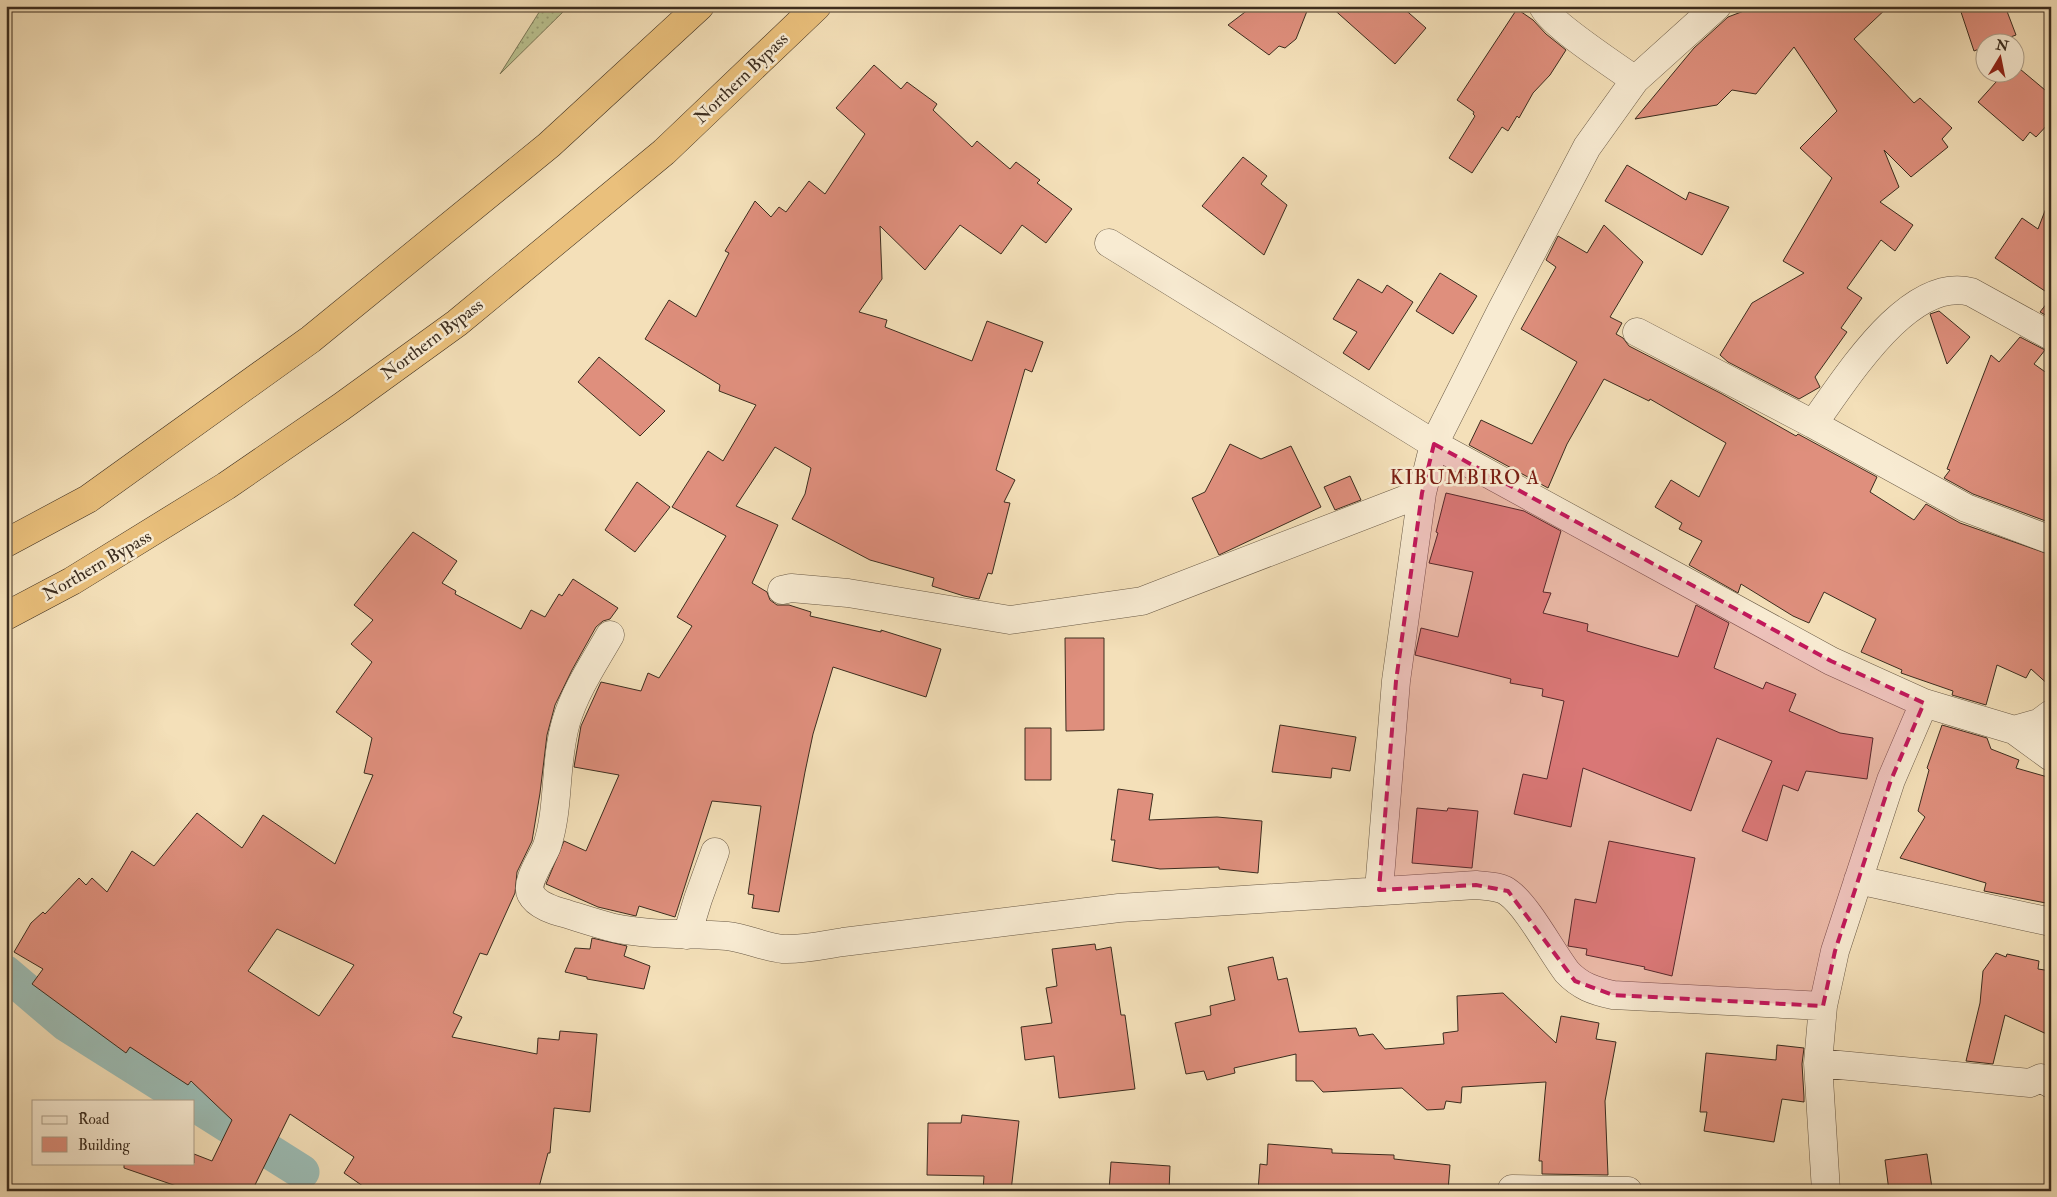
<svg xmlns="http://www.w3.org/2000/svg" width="2057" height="1197" font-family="'IM FELL Double Pica',serif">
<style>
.grass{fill:url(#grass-dots);stroke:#7b7858}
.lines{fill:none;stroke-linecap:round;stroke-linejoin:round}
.canal{stroke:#9cbcb4;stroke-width:35}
.building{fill:#df8f7d;stroke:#3c2d1f;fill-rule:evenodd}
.minor-casing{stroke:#6a5a46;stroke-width:29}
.motorway-casing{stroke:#3c2d1f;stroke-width:29}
.minor{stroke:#f8ebd2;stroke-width:28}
.motorway{stroke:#eac07c;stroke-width:28}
.marked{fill:#c2185b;fill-opacity:0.2;stroke:#c2185b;stroke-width:4;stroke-dasharray:10 6;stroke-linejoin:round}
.labels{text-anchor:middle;stroke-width:5;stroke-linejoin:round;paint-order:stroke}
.street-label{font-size:18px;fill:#3c2d1f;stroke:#f8ebd2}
.quarter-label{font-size:20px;letter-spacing:1px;fill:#7a1f14;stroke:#f8ebd2}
</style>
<defs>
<pattern id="grass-dots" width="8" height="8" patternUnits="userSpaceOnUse" patternTransform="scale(1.25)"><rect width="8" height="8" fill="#bac290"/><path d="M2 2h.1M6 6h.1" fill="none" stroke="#989e75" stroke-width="1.8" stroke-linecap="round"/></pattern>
</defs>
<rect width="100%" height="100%" fill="#f4e0b9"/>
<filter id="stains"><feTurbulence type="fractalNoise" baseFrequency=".004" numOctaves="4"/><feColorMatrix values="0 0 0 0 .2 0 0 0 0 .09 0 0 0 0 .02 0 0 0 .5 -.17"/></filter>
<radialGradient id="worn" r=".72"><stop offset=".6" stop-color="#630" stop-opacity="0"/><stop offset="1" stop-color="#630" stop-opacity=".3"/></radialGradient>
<!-- grass -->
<path class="grass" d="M543 6H569L500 74Z"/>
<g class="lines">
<!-- canal -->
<path class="canal" d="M6 973 66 1024 188 1101
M194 1104 302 1172"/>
</g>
<!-- building -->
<path class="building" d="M1253 6H1309L1296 39 1285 48 1279 46 1269 55 1228 25Z
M1330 6H1401L1426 28 1395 64Z
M1757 6H1889L1854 39 1914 103 1920 98 1952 128 1942 139 1948 147 1911 177 1884 150 1899 187 1880 202 1913 225 1895 251 1881 240 1847 288 1862 298 1841 328 1847 332 1815 377 1820 387 1799 399 1728 362 1720 355 1752 303 1804 273 1783 261 1832 178 1800 148 1837 111 1794 47 1756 94 1732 90 1717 105 1635 119 1694 48 1728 17Z
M1959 6H2005L2016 35 1997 42H1984V47L1974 51Z
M1517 9 1533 20 1546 34 1566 50 1550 75 1533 93 1519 118 1517 116 1508 131 1502 127 1472 173 1449 158 1475 116 1473 114 1474 112 1457 100Z
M2014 64 2051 95V121L2036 137 2030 132 2023 141 1978 102 2005 72H2014Z
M874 65 901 89 907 82 937 104 933 110 972 147 977 141 1010 169 1016 162 1040 180 1037 183 1072 209 1046 243 1022 225 1001 254 960 225 925 270 880 226 882 279 859 312 887 320 885 327 972 361 987 321 1043 342 1032 372 1025 369 996 470 1015 480 1004 502 1010 503 992 574 988 573 979 599 964 596 932 586 934 578 870 560 792 519 805 494 811 468 775 447 736 506 778 525 752 583 767 592 770 600 777 605H789L811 612 810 616 881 632V630L941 649 926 697 833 667 813 734 805 772 779 912 752 908 754 895 748 894 761 806 712 801 675 917 639 906 636 916 598 907 546 884 564 841 586 851 619 775 574 767 581 726 601 682 641 691 648 673 659 678 692 626 677 617 726 536 672 507 708 451 723 461 756 405 719 391 720 385 645 339 669 300 696 317 729 253 725 251 755 201 771 217 779 207 786 212 809 181 825 194 865 134 836 108Z
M1243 157 1267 176 1261 184 1287 205 1264 255 1202 206Z
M1627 165 1686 200 1689 192 1729 207 1702 255 1605 201Z
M2048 203 2051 204V295L1995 258 2022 218 2038 229Z
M1604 225 1643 262 1610 317 1622 323 1616 334 1623 338 1629 346 1722 394 1796 436 1798 434 1877 477 1870 492 1914 520 1926 504 1960 523 2051 555V687L2031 669 2026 678 1997 665 1986 705 1952 695 1953 691 1901 673 1902 670 1861 652 1876 619 1824 592 1809 623 1793 616 1741 584 1738 593 1689 565 1702 541 1679 529 1682 523 1655 507 1671 480 1699 497 1726 443 1650 399 1649 401 1604 379 1567 444 1548 488 1469 445 1481 420 1532 444 1577 362 1521 329 1556 267 1546 260 1558 236 1587 253Z
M1440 273 1477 296 1453 334 1416 311Z
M1358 279 1382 293 1387 285 1413 302 1369 370 1343 353 1357 332 1333 319Z
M2051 298V318L2040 312Z
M1939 311 1970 337 1947 364 1930 314Z
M2020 337 2045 350 2034 364 2051 376V523L1973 494 1944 478 1950 470 1947 469 1991 355 1999 362Z
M599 357 665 411 640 436 578 382Z
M1230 444 1261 459 1291 446 1321 507 1219 555 1192 498 1205 492Z
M1350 476 1361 500 1335 510 1324 487Z
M637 482 670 507 635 552 605 530Z
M1446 493 1524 511 1561 531 1543 592 1551 593 1543 613 1588 624 1587 631 1678 657 1696 605 1729 623 1714 668 1763 689 1766 682 1796 694 1789 711 1840 733 1873 738 1867 779 1806 771 1798 791 1783 785 1767 841 1742 831 1772 761 1717 738 1691 811 1583 768 1571 827 1514 814 1523 774 1547 779 1564 701 1542 696 1543 689 1510 683 1511 679 1415 655 1421 628 1458 637 1473 572 1429 563 1438 533 1436 532Z
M413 532 457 561 442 583 456 591 455 594 521 629 531 610 545 617 559 594 562 596 573 579 618 608 610 619 603 621 596 627 572 670 555 705 547 735 540 793 532 841 517 872 515 893 487 955 480 953 453 1013 462 1017 452 1037 537 1054 538 1038 559 1040 560 1031 597 1034 590 1112 554 1108 550 1153H548L538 1191H370L344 1173 354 1157 290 1114 252 1191H191L124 1168V1163H194V1154L212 1161 232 1120 191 1081 188 1085 130 1047 126 1053 32 984 43 969 14 952 31 923 43 912 45 914 79 878 86 885 92 878 107 892 132 851 154 866 197 813 242 848 263 815 335 864 373 775 364 773 372 738 336 712 372 662 351 644 373 620 354 605ZM277 929 354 965 319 1016 248 971Z
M1065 638H1104V730L1066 731Z
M1280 725 1356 737 1350 771 1332 768 1331 778 1272 772Z
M1942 725 1987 738 1991 749 2019 760 2016 768 2051 778V904L1984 891 1986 883 1900 858 1925 817 1918 811 1929 770 1927 768Z
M1025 728H1051V780H1025Z
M1118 789 1153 794 1149 820 1217 817 1262 821 1258 873 1219 869V867L1160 869 1112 861 1115 840H1111Z
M1417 808 1447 811 1448 808 1478 811 1472 868 1412 863Z
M1609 841 1695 858 1672 976 1644 969 1645 967 1586 955 1587 949 1568 946 1575 899 1596 903Z
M592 938 627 946 624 956 650 966 644 989 587 979V977L565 972 575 948 590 949Z
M1095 944 1096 950 1111 947 1121 1015H1125L1135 1089 1059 1098 1054 1056 1025 1060 1021 1027 1052 1023 1046 988 1057 986 1052 949Z
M1996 953 2006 957 2007 954 2039 961 2038 969 2051 971V1036L2005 1015 1993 1064 1966 1061 1980 1003 1983 971Z
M1273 957 1278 980 1287 978 1299 1032 1356 1028 1359 1036 1373 1034 1385 1049 1444 1044 1443 1033 1458 1031 1457 996 1503 993 1556 1043 1561 1016 1599 1023 1596 1039 1616 1042 1605 1101 1608 1175 1542 1174V1161H1539L1546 1082 1462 1087 1461 1103 1446 1101 1444 1109 1427 1110 1402 1088 1323 1092 1313 1081H1296V1054L1234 1068 1235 1073 1207 1080 1204 1071 1186 1074 1175 1023 1211 1015 1210 1006 1235 1000 1228 967Z
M1777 1045 1804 1048 1802 1064 1804 1097V1102L1782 1099 1774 1142 1704 1131 1707 1112H1700L1706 1053 1776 1060Z
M962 1115 1019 1121 1011 1191H983L984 1176 927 1175 928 1123H961Z
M1268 1144 1332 1149V1153L1394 1155V1159L1450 1165 1448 1191H1258L1260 1164 1267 1165Z
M1927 1154 1932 1188 1889 1191 1885 1160Z
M1111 1162 1170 1166 1169 1191H1109Z"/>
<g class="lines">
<defs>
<path id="minor" d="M1543 6C1549 23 1617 67 1635 80
M1109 243 1434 444 1831 661 1924 703 2014 730 2039 723 2051 714
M1637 332 1813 424C1845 381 1908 275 1971 292L2051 336
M1813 424 1966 508 2051 540
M782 590 791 588 848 593 1010 620 1142 601 1422 493
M610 635C594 663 575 691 566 722 554 763 560 806 547 846 542 859 525 882 531 894 537 906 556 911 567 914 583 919 598 924 614 928 652 936 690 933 727 936 746 938 764 947 783 949 803 950 823 945 843 942L1119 908 1476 885C1486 886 1501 886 1509 893 1528 907 1551 951 1567 972 1580 986 1594 991 1613 995L1823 1006
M2014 730 2051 757
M1858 880 2051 922
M1379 890 1396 681 1422 493 1434 444 1501 311 1587 147 1635 80 1717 6
M687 935 698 899 715 852
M1818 1063 2030 1083 2041 1078 2051 1084
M1512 1191V1189L1628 1191
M1826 1191 1818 1063 1823 1006 1835 951 1891 780 1924 703"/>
<path id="motorway" d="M6 543 88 499 311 339 549 145 700 6
M6 616 72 581 226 486 341 407 457 323 664 152 817 6"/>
</defs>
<!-- minor casing -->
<use href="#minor" class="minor-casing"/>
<!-- motorway casing -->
<use href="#motorway" class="motorway-casing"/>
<!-- minor -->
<use href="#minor" class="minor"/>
<!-- motorway -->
<use href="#motorway" class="motorway"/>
</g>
<!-- marked area -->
<path class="marked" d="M1434 444 1831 661 1924 703 1891 780 1835 951 1823 1006 1613 995 1575 981 1508 891 1476 885 1379 890 1396 681 1422 493Z"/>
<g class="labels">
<!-- street labels -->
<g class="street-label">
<text transform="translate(741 78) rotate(-44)" y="6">Northern Bypass</text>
<text transform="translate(432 339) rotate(-37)" y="6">Northern Bypass</text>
<text transform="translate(97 565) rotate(-30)" y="6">Northern Bypass</text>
</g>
<!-- quarter labels -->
<g class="quarter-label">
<text x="1465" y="484">KIBUMBIRO A</text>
</g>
</g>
<!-- margin -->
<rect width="2057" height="1197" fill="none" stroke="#f4e0b9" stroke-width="25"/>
<rect x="8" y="8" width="2042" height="1182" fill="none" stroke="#3c2d1f" stroke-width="2.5"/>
<rect x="12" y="12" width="2032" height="1172" fill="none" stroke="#3c2d1f"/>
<!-- legend -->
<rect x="32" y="1100" width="162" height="65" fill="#f8ebd2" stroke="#ad9f8a"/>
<rect x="42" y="1116" width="25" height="8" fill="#f8ebd2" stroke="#ad9f8a"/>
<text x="78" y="1124" font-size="15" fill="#3c2d1f">Road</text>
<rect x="42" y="1137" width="25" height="15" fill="#df8f7d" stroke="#ad9f8a"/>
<text x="78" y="1150" font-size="15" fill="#3c2d1f">Building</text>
<!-- north arrow -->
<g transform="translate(2000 58) rotate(10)"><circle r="24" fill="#f8ebd2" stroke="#ad9f8a"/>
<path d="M0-4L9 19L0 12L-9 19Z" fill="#8f2418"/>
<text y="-8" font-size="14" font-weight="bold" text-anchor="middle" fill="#3c2d1f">N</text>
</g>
<rect width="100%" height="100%" filter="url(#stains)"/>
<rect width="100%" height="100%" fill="url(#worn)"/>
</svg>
